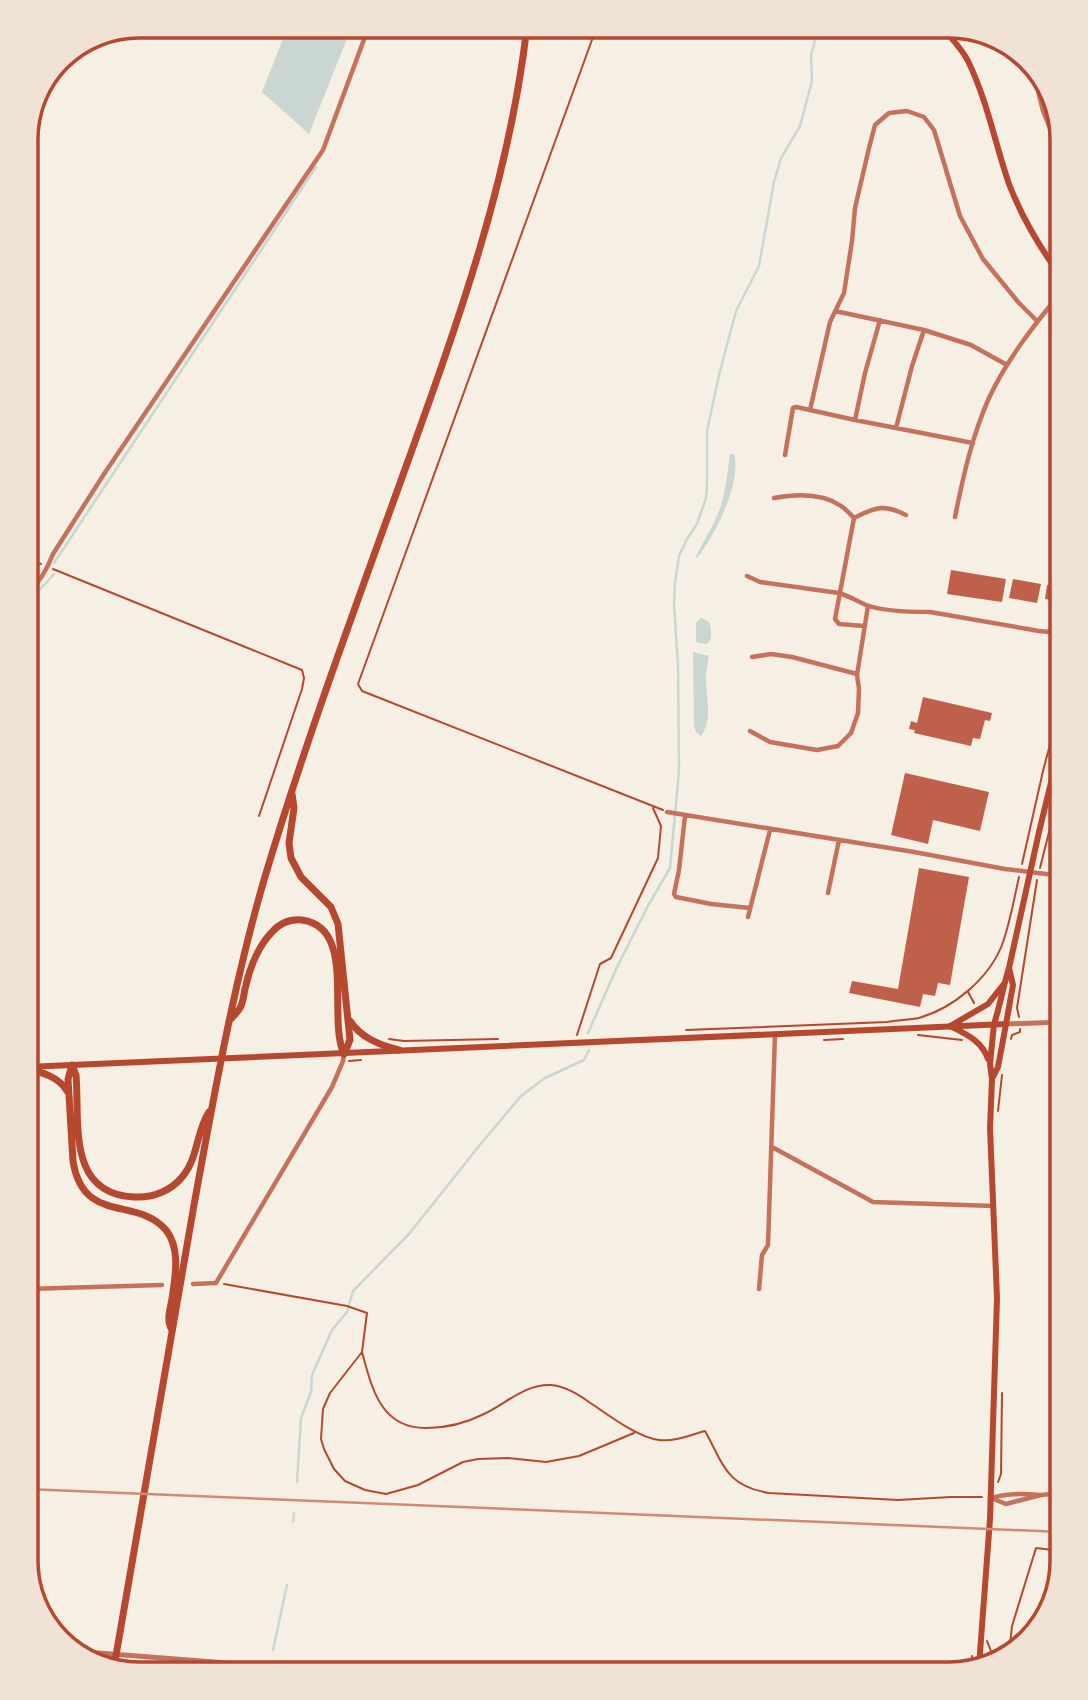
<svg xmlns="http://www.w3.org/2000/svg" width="1088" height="1700" font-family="'Space Grotesk',sans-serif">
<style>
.water{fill:#c9d6d2}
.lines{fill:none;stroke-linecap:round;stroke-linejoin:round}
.stream{stroke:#c9d6d2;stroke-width:2.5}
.building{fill:#bf614a}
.path{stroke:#b5482f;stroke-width:2}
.minor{stroke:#c5725c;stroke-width:4.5}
.tertiary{stroke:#c5725c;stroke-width:5}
.secondary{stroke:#b5482f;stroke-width:6}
.primary{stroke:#b5482f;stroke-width:6}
.trunk{stroke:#b5482f;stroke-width:7}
.rail{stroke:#cf8b77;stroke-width:2.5}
.rim{fill:none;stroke:#b5482f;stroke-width:3.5}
</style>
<rect width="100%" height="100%" fill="#f6efe4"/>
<!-- water -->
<path class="water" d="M288 26H352L309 134 262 92Z
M734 454C742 482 715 536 697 558L696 557C703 541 713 527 719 511 726 493 727 473 730 455Z
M701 618C712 621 711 628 711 638L707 644 698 643 696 641V623Z
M693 652 709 656C708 662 707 668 706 674 705 695 714 718 701 736L696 732 694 726Z"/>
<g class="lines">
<!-- stream -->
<path class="stream" d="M54 563 316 167
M26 605 54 574
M588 1033 618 965 649 904 670 868 679 771 678 665 674 604 675 583 679 556 687 539 697 524 706 498 707 484V431L719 375 736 311 759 266 774 182 781 158 800 126 812 81 811 55 819 26
M297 1482 301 1418 311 1392 312 1375 332 1330 347 1312 353 1291 409 1234 479 1146 521 1096 545 1078 584 1060 589 1050
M293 1522 294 1513
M273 1650 287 1585"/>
</g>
<!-- building -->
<path class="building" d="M951 570 1006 579 1002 602 947 594Z
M1013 579 1041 584 1037 603 1009 598Z
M1047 585 1062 587V602L1045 599Z
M923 697 992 713 990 721 985 720 980 739 973 738 971 746 914 733 915 730 909 729 911 721 917 723Z
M905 773 989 792 980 831 933 820 928 844 891 835Z
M919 868 969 877 950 985 938 983 935 996 923 994 920 1007 849 993 852 981 898 989Z"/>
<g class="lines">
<!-- path -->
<path class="path" d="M597 26 358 684 362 691 663 810
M26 558 41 564
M53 569 302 670 304 678 302 689 259 816
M1022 864 1043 771 1062 699
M1040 868 1062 780
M968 992 974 1003
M1019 1017 1017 1008 1037 880
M686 1030 887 1022C898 1020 909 1020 919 1018 954 1008 989 978 1002 945 1010 923 1014 899 1019 877
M577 1035 600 964 611 958 658 858 661 826 653 808
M918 1035 962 1040
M389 1039 404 1041 498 1039
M1011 1039 1012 1035 1020 1032V1029
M824 1040 843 1039
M349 1061 361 1060
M998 1111 1002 1075
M224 1284 347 1306 367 1313 362 1352 330 1393 323 1409 321 1439 324 1449 334 1469 345 1481 365 1490 386 1494 418 1485 463 1462 478 1459 508 1458 546 1462 579 1456 634 1433
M362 1352C372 1389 381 1429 427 1428 447 1428 466 1423 484 1414 506 1404 524 1384 551 1385 565 1386 578 1394 589 1402 607 1414 638 1438 659 1440 675 1442 690 1435 705 1431 724 1465 726 1486 769 1493L898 1500 951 1497H982
M998 1482 1001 1474 1002 1393
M987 1641 991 1651 990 1664
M1009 1653 1012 1626 1036 1548 1062 1551
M971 1668 972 1656"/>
<!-- minor -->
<path class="minor" d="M1033 70 1043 111 1062 158
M835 311 924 330 971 345 1007 365
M810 410 855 420 973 443
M855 420 865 373 880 320
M896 428 912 366 924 330
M785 455 793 408 796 407 810 410 830 322 844 293 852 241 855 208 869 148 875 125 889 113 907 111 924 117 934 130 960 216 983 259 1019 303 1037 321
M774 498C796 494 822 493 841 506 846 509 850 514 854 518
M955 517C963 477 972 436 989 398 1007 359 1035 324 1062 291
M747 576 760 582 839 593C849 596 857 601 866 605 882 611 912 612 930 612L1039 631 1062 633
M26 597C38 584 47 570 53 554L104 474 323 150 369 26
M864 626 839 624 835 619 854 518C875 507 884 504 906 515
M752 657 771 654 792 657 857 674
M750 731 770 742 817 750 838 746 851 733 858 713 859 689 857 675 868 606
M667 812 914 852 1005 869 1062 876
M685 816 679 870 674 894 676 897 711 904 750 908
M828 893 839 840
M748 917 770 830
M772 1147 873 1202 994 1206
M193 1284 216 1283 332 1087 343 1061 344 1054
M26 1289 162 1285
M759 1289 762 1255 768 1245 775 1034
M991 1498 1006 1504 1041 1495 1062 1493
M991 1498C1008 1493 1022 1493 1040 1495"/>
<!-- tertiary -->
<path class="tertiary" d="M1006 1024 1062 1022
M73 1651 370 1674"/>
<!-- secondary -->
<path class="secondary" d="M942 27C951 38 962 49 968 61 987 100 995 143 1009 184 1022 218 1040 248 1062 278
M950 1026C966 1034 982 1041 988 1059
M26 1067 72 1065
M993 1077 998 1067 1006 1024
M979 1666 990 1519 997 1298 990 1128 992 1079 990 1064 994 1024"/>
<!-- primary -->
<path class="primary" d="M994 1024C1000 1006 1003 987 1009 968L1039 832 1062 737
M952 1025 988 1004 1003 985
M72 1065 1006 1024 1013 985 1009 968"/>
<!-- trunk -->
<path class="trunk" d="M292 794 294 808 289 843 291 858 301 877 331 907 338 924 350 1040 344 1054
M231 1019C234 1015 239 1011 241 1006 244 999 244 991 246 985 250 967 259 945 272 932 280 923 290 919 302 920 357 927 327 1019 344 1054
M350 1021C361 1038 380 1045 399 1050
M72 1065 68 1079 73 1161C83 1225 137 1196 166 1230 181 1249 175 1277 172 1299 170 1310 166 1320 172 1330
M72 1065 76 1075C80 1121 66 1194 134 1197 153 1198 171 1191 183 1176 198 1158 196 1132 209 1112
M26 1069C42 1072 59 1077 67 1091
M114 1667C140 1513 166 1359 194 1205 214 1096 233 986 264 880 306 739 358 600 408 461 459 319 510 177 527 26"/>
<!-- rail -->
<path class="rail" d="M26 1489 1062 1532"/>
</g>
<!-- crop -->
<path d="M0 0H1088V1700H0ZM139 38H949A101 101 0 0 1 1050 139V1561A101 101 0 0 1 949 1662H139A101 101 0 0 1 38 1561V139A101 101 0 0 1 139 38Z" fill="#f1e2d6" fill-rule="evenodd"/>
<path class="rim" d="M139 38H949A101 101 0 0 1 1050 139V1561A101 101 0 0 1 949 1662H139A101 101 0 0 1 38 1561V139A101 101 0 0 1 139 38Z"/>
</svg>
